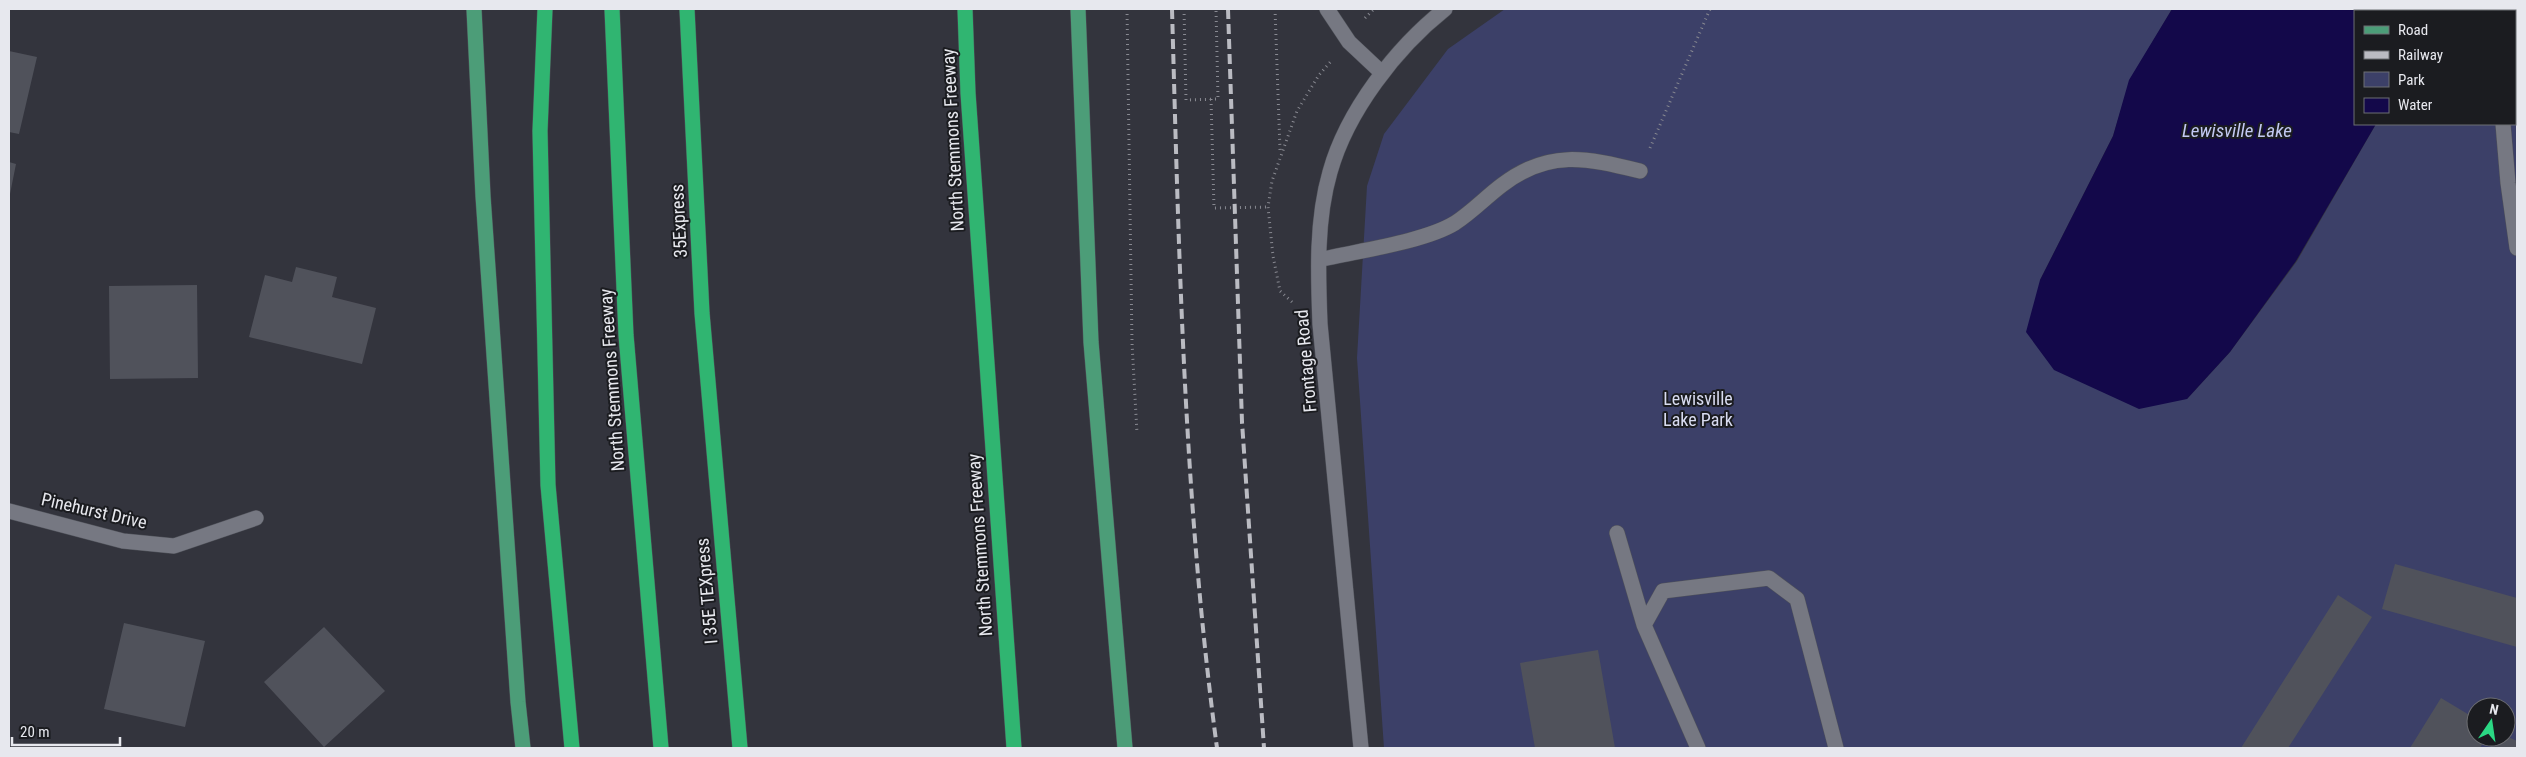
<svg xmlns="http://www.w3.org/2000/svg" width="2526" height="757" font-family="'Roboto Condensed',sans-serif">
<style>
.green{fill:#3c4068;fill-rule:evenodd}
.water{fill:#13084a}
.building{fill:#50525b}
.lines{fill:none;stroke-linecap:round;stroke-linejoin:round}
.minor-casing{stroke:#4f5159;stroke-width:16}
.major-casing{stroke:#4f5159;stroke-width:16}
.highway-casing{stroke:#4f5159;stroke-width:16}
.path{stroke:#888991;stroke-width:3;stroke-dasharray:1 4;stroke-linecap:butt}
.minor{stroke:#767882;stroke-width:15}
.major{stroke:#4c9d78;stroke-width:15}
.highway{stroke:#30b571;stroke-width:15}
.rail{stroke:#babbc2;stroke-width:4;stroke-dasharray:10 5;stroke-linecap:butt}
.labels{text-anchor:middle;stroke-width:4;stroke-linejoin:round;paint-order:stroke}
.street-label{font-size:18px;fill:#e7e8ee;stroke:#1b1c20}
.park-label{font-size:18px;fill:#d9dcf1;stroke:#1b1c20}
.water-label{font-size:19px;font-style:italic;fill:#c3c9f2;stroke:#1b1c20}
</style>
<rect width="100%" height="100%" fill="#33343d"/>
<!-- green -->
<path class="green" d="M1505 9H2172L2130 80 2113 136 2040 280 2187 399 2230 352 2297 261 2376 124H2515V11H2447L2449 9H2517V748H1384L1357 358 1367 186 1384 134 1448 49ZM2476 707H2506V737H2476Z"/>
<!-- water -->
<path class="water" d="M2172 9H2449L2447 11H2355V124H2376L2296 261 2230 352 2187 399 2139 409 2054 370 2026 332 2040 280 2113 136 2129 80Z"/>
<!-- building -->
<path class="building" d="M9 51 37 57 19 134 9 132Z
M9 162 16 164 10 194H9Z
M296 267 337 277 332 297 376 308 362 364 249 337 265 275 292 282Z
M197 285 198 378 110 379 109 286Z
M2395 564 2517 598V647L2382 609Z
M2338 595 2372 617 2288 748H2241Z
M124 623 205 641 185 727 104 709Z
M324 627 385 691 324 747 264 682Z
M1598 650 1615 748H1535L1520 663Z
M2441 698 2476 719V737H2487L2480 748H2410Z
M2506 736 2517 741V748H2490L2494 737Z"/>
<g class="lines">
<defs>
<path id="minor" d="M1327 9 1349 42 1382 73
M2514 11 2515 9
M2503 124 2508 183 2517 248
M1319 260C1356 251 1424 242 1455 223 1472 212 1486 197 1502 185 1549 149 1587 158 1640 171
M9 511 123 541 174 546 256 518
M1617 533 1644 625
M1361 748 1320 324C1318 274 1316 220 1330 172 1347 111 1396 48 1445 9
M1698 748 1644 625 1663 591 1769 578 1797 599 1836 748"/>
<path id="major" d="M474 9 483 196 518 702 523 748
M1078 9 1091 342 1125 748"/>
<path id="highway" d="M545 9 540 131 548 485 572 748
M612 9 626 335 661 748
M687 9 702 313 740 748
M965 9 968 93 1014 748"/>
</defs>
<!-- minor casing -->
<use href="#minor" class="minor-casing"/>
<!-- major casing -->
<use href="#major" class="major-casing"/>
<!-- highway casing -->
<use href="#highway" class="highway-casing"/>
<!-- path -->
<path class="path" d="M1127 9 1132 343 1137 433
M1184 9 1186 100 1218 99 1216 9
M1275 9 1280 150
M1365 18 1374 9
M1211 99 1214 208 1268 207
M1650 148 1710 9
M1292 302 1280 291 1273 256 1268 207 1272 181 1297 111 1319 75 1332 60"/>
<!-- minor -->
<use href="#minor" class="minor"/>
<!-- major -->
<use href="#major" class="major"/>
<!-- highway -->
<use href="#highway" class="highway"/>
<!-- rail -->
<path class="rail" d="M1172 9C1179 256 1184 503 1217 748
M1228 9 1242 422 1264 748"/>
</g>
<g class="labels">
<!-- street labels -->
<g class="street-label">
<text transform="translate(953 140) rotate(-93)" y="6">North Stemmons Freeway</text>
<text transform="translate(679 221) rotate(-93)" y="6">35Express</text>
<text transform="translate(1306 361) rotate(-95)" y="6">Frontage Road</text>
<text transform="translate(612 380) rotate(-94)" y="6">North Stemmons Freeway</text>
<text transform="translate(94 511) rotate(13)" y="6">Pinehurst Drive</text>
<text transform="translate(980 545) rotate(-94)" y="6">North Stemmons Freeway</text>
<text transform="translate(707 591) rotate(-95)" y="6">I 35E TEXpress</text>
</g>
<!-- park labels -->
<g class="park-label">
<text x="1698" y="405">Lewisville<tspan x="1698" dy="21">Lake Park</tspan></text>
</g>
<!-- water labels -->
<g class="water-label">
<text x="2237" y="137">Lewisville Lake</text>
</g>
</g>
<!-- border -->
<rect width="2526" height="757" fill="none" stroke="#e7e8ee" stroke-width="20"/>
<!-- legend -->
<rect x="2354" y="10" width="162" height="115" fill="#1b1c20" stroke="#6d6e72"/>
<rect x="2364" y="26" width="25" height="8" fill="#4c9d78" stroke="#6d6e72"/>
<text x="2398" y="35" font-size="15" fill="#e7e8ee">Road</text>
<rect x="2364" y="51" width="25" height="8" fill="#babbc2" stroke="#6d6e72"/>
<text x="2398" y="60" font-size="15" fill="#e7e8ee">Railway</text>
<rect x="2364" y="72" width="25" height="15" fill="#3c4068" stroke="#6d6e72"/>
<text x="2398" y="85" font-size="15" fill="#e7e8ee">Park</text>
<rect x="2364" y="98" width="25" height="15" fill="#13084a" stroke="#6d6e72"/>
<text x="2398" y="110" font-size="15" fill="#e7e8ee">Water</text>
<!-- north arrow -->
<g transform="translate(2491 722) rotate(13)"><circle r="24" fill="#1b1c20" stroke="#6d6e72"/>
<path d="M0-4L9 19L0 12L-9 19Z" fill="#2bd884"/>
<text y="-8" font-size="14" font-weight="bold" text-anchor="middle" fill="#e7e8ee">N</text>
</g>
<!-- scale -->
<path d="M12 737v8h108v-8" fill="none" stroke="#e7e8ee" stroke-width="2.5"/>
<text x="20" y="737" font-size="15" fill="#e7e8ee" stroke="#1b1c20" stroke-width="4" paint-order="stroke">20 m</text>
</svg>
